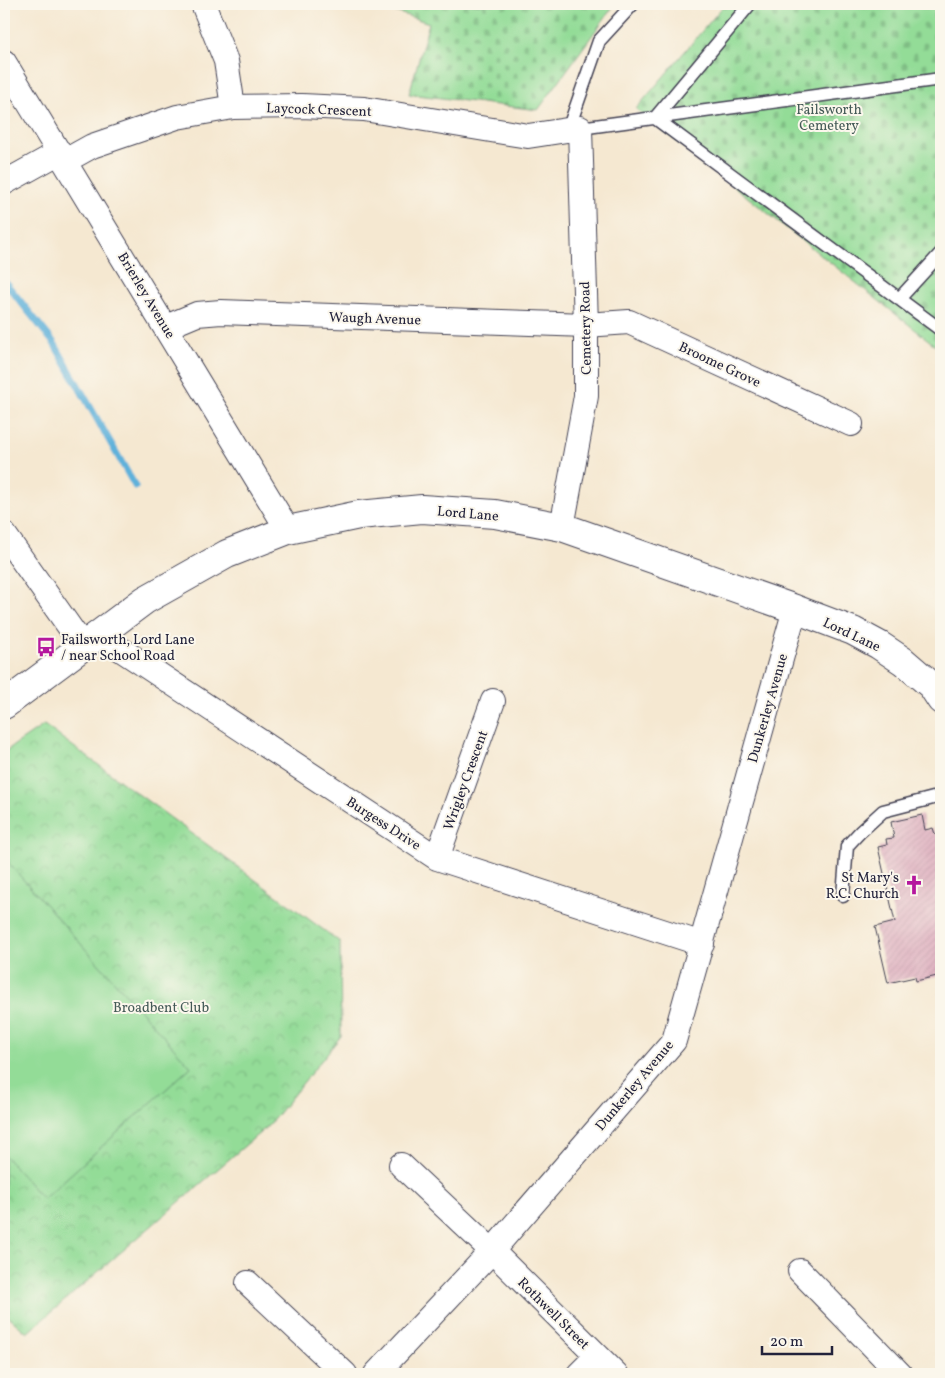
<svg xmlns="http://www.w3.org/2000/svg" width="945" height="1378" font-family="Vollkorn,serif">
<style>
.cemetery{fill:url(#cemetery-stones);stroke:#5a7f69}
.park{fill:url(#park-crowns);stroke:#5a7f69}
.garden{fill:#93dc97;stroke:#5a7f69}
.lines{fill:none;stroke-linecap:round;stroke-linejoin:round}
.stream{stroke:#5eb1da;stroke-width:7}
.building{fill:url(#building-hatch)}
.service-casing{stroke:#424052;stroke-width:15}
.minor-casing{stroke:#424052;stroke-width:26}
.tertiary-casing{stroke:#424052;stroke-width:30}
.service{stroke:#fff;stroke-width:12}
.minor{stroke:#fff;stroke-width:24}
.tertiary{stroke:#fff;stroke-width:28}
.labels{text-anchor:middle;stroke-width:4;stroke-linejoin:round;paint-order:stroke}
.street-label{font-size:14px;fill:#22223b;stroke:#fbf7ec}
.park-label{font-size:14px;fill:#445a57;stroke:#fbf7ec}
.poi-label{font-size:14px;fill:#22223b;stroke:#fbf7ec;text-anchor:start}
</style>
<defs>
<pattern id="cemetery-stones" width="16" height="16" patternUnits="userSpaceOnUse" patternTransform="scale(1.25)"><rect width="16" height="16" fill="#93dc97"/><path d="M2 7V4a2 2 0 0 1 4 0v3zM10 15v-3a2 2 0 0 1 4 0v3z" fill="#7ebc83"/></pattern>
<pattern id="park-crowns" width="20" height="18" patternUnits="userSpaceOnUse" patternTransform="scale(1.25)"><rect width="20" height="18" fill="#93dc97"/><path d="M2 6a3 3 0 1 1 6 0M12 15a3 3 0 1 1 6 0" fill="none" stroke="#7ebc83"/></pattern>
<pattern id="building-hatch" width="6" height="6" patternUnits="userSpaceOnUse" patternTransform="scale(1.25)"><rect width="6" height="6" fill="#dba7ba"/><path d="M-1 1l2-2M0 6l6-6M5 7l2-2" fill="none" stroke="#bc8fa1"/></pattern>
</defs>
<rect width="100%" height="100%" fill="#fbf7ec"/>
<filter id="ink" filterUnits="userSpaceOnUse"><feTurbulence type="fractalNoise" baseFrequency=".02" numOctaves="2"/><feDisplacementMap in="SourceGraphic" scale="10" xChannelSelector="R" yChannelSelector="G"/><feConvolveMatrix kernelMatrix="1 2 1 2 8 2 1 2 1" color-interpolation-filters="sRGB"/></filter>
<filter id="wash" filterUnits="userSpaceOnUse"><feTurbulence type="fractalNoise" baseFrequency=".0096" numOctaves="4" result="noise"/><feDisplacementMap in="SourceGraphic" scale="20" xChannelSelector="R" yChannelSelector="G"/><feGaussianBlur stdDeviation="1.12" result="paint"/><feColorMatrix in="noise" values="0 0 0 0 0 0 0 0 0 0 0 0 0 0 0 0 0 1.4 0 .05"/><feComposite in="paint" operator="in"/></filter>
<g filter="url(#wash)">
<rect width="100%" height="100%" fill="#f5e8d1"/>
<!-- cemetery -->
<path class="cemetery" d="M372 4H615L538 110 409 94 429 23Z
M725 4H941V350L636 109Z"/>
<!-- park -->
<path class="park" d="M44 725 340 942 341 1036 269 1125 27 1333 4 1313V752Z"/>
<!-- garden -->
<path class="garden" d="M4 858 191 1067 43 1199 4 1155Z"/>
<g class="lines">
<!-- stream -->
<path class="stream" d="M4 281 54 343 135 486"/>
</g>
<g id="blocks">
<!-- building -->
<path class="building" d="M922 815 925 830 933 828 935 834 941 833V975L916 981 915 977 888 983 875 927 895 922 878 847 887 845 886 839 894 838 891 822Z"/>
</g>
</g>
<g filter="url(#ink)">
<use href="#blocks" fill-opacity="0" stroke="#424052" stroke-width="1"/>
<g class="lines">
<defs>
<path id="service" d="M750 4 655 118 941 330
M580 128 941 79
M568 130 599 41 633 4
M899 299 941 253
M843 896 847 846 860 832 883 811 941 796"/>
<path id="minor" d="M203 4 226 61 233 107
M4 62 288 530
M65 161 92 146 177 117 233 107 302 106 364 109 528 136 580 128 586 325V396L562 527
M4 183 60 152
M166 327 197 314 221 312 586 325 629 322 851 424
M4 534 83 646
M99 635 437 858 702 944
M437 858 493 701
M401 1165 492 1251 616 1374
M800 1271 900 1374
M248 1283 345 1374
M376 1374 492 1251 674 1041 795 609
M579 1374 597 1356"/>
<path id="tertiary" d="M4 705 145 600 227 554 288 530 359 515 422 509 495 514 562 527 795 609 853 631 879 645 903 661 932 686 941 700"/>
</defs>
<!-- service casing -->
<use href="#service" class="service-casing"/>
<!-- minor casing -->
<use href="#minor" class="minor-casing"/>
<!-- tertiary casing -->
<use href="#tertiary" class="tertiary-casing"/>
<!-- service -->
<use href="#service" class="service"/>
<!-- minor -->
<use href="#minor" class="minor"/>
<!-- tertiary -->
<use href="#tertiary" class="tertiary"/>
</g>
</g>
<!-- icons -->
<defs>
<symbol id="bus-bare" viewBox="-9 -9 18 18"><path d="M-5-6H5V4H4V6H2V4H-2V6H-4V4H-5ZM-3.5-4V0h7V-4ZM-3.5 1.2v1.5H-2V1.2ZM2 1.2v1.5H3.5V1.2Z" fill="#b5179e" stroke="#fbf7ec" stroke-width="2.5" paint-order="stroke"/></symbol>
<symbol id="church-bare" viewBox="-9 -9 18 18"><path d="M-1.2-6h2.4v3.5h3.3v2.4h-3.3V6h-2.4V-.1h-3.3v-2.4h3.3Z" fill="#b5179e" stroke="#fbf7ec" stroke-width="2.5" paint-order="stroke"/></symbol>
</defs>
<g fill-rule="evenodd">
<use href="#bus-bare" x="32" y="633" width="28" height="28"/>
<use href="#church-bare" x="900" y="871" width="28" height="28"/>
</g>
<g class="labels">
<!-- street labels -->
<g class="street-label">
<text transform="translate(319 109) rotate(2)" y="5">Laycock Crescent</text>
<text transform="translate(147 295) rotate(59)" y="5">Brierley Avenue</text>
<text transform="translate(375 318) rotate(2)" y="5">Waugh Avenue</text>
<text transform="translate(585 328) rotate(-91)" y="5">Cemetery Road</text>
<text transform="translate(720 364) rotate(25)" y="5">Broome Grove</text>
<text transform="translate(468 513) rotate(5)" y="5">Lord Lane</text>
<text transform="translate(852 634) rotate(25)" y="5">Lord Lane</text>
<text transform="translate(767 708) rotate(-74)" y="5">Dunkerley Avenue</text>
<text transform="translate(465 780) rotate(-70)" y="5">Wrigley Crescent</text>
<text transform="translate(384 823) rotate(33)" y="5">Burgess Drive</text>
<text transform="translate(634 1085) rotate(-50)" y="5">Dunkerley Avenue</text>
<text transform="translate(554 1313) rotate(45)" y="5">Rothwell Street</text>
</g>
<!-- park labels -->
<g class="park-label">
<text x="829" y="114">Failsworth<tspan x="829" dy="16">Cemetery</tspan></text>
<text x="161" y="1012">Broadbent Club</text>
</g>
<!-- poi labels -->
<g class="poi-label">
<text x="61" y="644">Failsworth, Lord Lane<tspan x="61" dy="16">/ near School Road</tspan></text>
<text x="899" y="882" text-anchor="end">St Mary's<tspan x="899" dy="16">R.C. Church</tspan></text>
</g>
</g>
<!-- margin -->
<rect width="945" height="1378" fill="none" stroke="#fbf7ec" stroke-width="20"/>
<!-- scale -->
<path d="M762 1346v8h70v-8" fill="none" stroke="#22223b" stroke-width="2.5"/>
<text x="770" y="1346" font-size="15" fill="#22223b" stroke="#fbf7ec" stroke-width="4" paint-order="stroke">20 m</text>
</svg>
